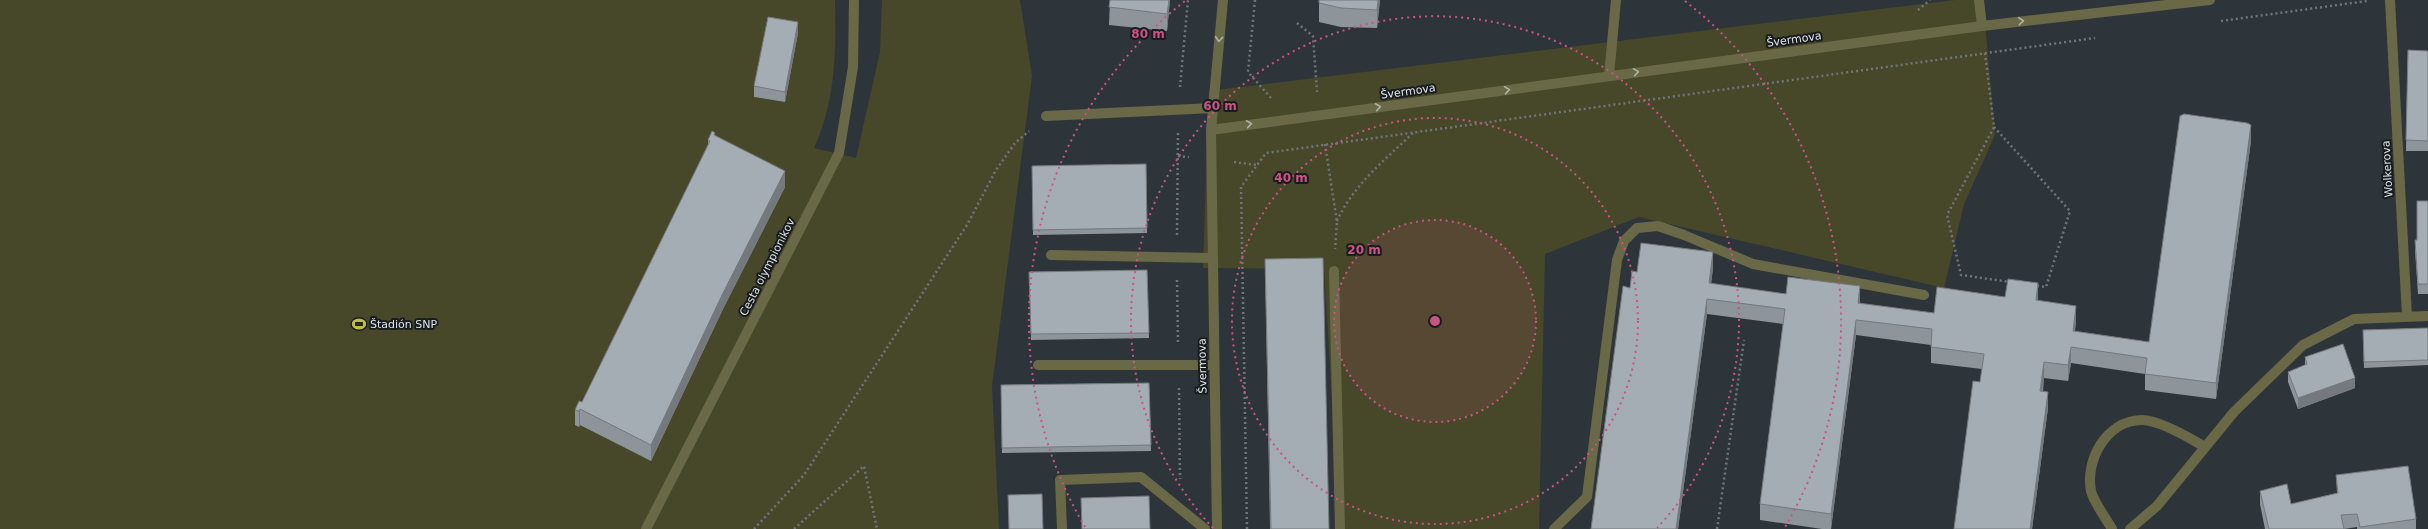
<svg xmlns="http://www.w3.org/2000/svg" width="2428" height="529" font-family="'DejaVu Sans',sans-serif">
<style>
.green{fill:#474729}
.lines{fill:none;stroke-linecap:round;stroke-linejoin:round}
.path{stroke:#6f767a;stroke-width:2.5;stroke-dasharray:2 3;stroke-linecap:butt}
.service{stroke:#696947;stroke-width:10}
.minor{stroke:#696947;stroke-width:10}
.tertiary{stroke:#696947;stroke-width:10}
.wall{fill:#8d959a}
.shaded-wall{fill:#73797d}
.building{fill:#a4adb3;stroke:#73797d}
.oneway{stroke:#afb2a6}
.ring{fill:none;stroke:#ca5584;stroke-width:2;stroke-dasharray:2 4}
.labels{text-anchor:middle;stroke-width:4;stroke-linejoin:round;paint-order:stroke}
.street-label{font-size:11px;fill:#dde2e5;stroke:#191c1e}
.poi-label{font-size:11px;fill:#dde2e5;stroke:#191c1e;text-anchor:start}
.centre{fill:#ca5584;stroke:#191c1e;stroke-width:2}
.ring-label{font-size:12px;text-anchor:middle;font-weight:bold;fill:#ca5584;stroke:#191c1e;stroke-width:4;stroke-linejoin:round;paint-order:stroke}
</style>
<rect width="100%" height="100%" fill="#2e353a"/>
<!-- green -->
<path class="green" d="M0 0H835C836 51 836 101 814 148L856 158 880 52 882 0H1020L1032 76 992 386 999 529H0Z
M1955 0H1983L1995 135 1964 204 1944 288 1639 217 1545 254 1539 529H1340L1324 269 1203 268 1209 91Z"/>
<g class="lines">
<!-- path -->
<path class="path" d="M1255 0 1248 72 1271 98
M1918 10 1930 0
M2221 21 2367 1
M1297 23 1313 36 1317 92
M1985 53 1994 127 1947 215 1961 275 2010 282
M1180 87 1188 0
M1994 127 2070 211 2046 287 2037 286
M1325 144 1337 222 1335 249
M1178 156 1189 157
M1234 162 1257 165
M1337 221C1354 184 1385 160 1414 132
M1177 235 1178 132
M1177 280 1178 343
M1179 388 1180 479
M754 529 804 475 967 225 996 170 1015 143 1029 131
M794 529 864 466 877 529
M1247 529 1241 187 1266 153 2095 38
M1717 529 1744 340"/>
<!-- service -->
<path class="service" d="M2390 0 2407 316
M1609 76 1616 0
M1046 116 1213 108
M1051 255 1213 258
M1334 271 1340 529
M1038 365H1214
M646 529 839 153 853 67 854 0
M1062 529 1060 480 1141 477 1205 529
M1554 529 1587 497 1617 260 1624 241 1637 228 1658 226 1684 235 1753 264 1924 295
M2112 529C2106 518 2094 503 2091 491 2085 459 2107 421 2141 420 2158 419 2190 438 2205 447
M2130 529 2157 506 2234 412 2303 345 2354 319 2428 316"/>
<!-- minor -->
<path class="minor" d="M1979 0 1982 26
M1211 130 1982 26 2210 0"/>
<!-- tertiary -->
<path class="tertiary" d="M1217 529 1211 130 1223 0"/>
</g>
<!-- wall -->
<path class="wall" d="M1110 0H1170L1167 31 1109 25Z
M1380 0 1377 28 1341 27 1319 22V3Z
M798 33 785 102 754 97V86Z
M2408 50 2428 51V151H2406Z
M715 135 785 187 723 309 651 461 580 425 579 427 575 425V410L582 402 708 145V140Z
M2251 141 2216 399 2145 390V374L2071 363 2068 381 2044 378 2043 391 2048 408 2032 529H1954L1980 382 1982 369 1931 363V345L1856 335 1831 529H1822L1760 520V504L1783 324 1707 314 1678 529H1591L1630 288 1637 272 1713 268 1711 284 1934 313 2005 297 2038 299V301L2076 321 2075 331 2149 342Z
M1146 164 1147 233 1033 235 1032 166Z
M2428 201V294H2418L2415 251V240H2417Z
M1265 259 1329 529H1270Z
M1147 270 1149 338 1031 340 1029 272Z
M2428 328V365L2364 368 2363 330Z
M2305 357 2355 388 2298 409 2288 382V372L2305 365Z
M1149 383 1151 451 1002 453 1001 385Z
M2336 475 2416 519V529H2357V527L2344 529H2265L2260 504V491L2291 504 2337 493Z"/>
<!-- shaded-wall -->
<path class="shaded-wall" d="M1169 0H1170L1167 31V14Z
M1378 0H1380L1377 28V10Z
M798 22V33L785 102V92Z
M2251 125V141L2216 399V383Z
M785 171V187L723 309 651 461V445L723 293Z
M1713 252V268L1709 299V283Z
M2038 283V299L2036 316V300Z
M1860 286V302L1858 318V303Z
M1707 299V314L1678 529H1676Z
M2076 306V321L2073 347V331Z
M1856 320V335L1831 529V514Z
M2071 347V363L2068 381V365Z
M2044 362V378L2040 406V391Z
M2355 378V388L2298 409V398Z
M2048 392V408L2032 529H2030Z
M580 409V425L579 427V411Z"/>
<!-- building -->
<path class="building" d="M1110 0H1169L1167 14 1109 7Z
M1319 0H1378L1377 10 1341 8 1319 3Z
M768 17 798 22 785 92 754 86Z
M2408 50 2428 51V141L2406 140Z
M2184 114 2247 123 2251 125 2216 383 2145 374 2147 358 2071 347 2068 365 2044 362 2040 391 2048 392 2030 529H1954L1973 381 1980 382 1984 354 1931 347 1932 329 1856 320 1831 514 1760 504 1785 309 1707 299 1676 529H1591L1623 286 1630 288 1632 271 1637 272 1641 243 1713 252 1709 283 1786 294 1788 277 1860 286 1858 303 1934 313 1937 287 2005 297 2008 279 2038 283 2036 300 2076 306 2073 331 2149 342 2180 116Z
M712 131 715 133 714 135 785 171 723 293 651 445 580 409 579 411 575 410 579 401 582 402 710 141 708 140Z
M1146 164 1147 228 1033 230 1032 166Z
M2417 201H2428V284H2418L2415 240H2417Z
M1323 258 1329 529H1271L1265 259Z
M1147 270 1149 333 1031 334 1029 272Z
M2428 328V360L2364 362 2363 330Z
M2343 344 2355 378 2298 398 2288 372 2307 364 2305 357Z
M1149 383 1151 445 1002 448 1001 385Z
M2408 466 2416 519 2360 527 2357 514 2341 515 2344 529H2269L2260 491 2287 484 2291 504 2338 493 2336 475Z
M1042 494 1043 529H1009L1008 495Z
M1149 496 1150 529H1082L1081 498Z"/>
<!-- one-way arrows -->
<defs><path id="oneway-chevron" d="M-2-3.5L2.5 0L-2 3.5" fill="none" stroke-width="1.6" stroke-linecap="round" stroke-linejoin="round"/></defs>
<g class="oneway">
<use href="#oneway-chevron" transform="translate(2021 21) rotate(-6)"/>
<use href="#oneway-chevron" transform="translate(1219 39) rotate(95)"/>
<use href="#oneway-chevron" transform="translate(1636 72) rotate(-8)"/>
<use href="#oneway-chevron" transform="translate(1507 90) rotate(-8)"/>
<use href="#oneway-chevron" transform="translate(1378 107) rotate(-8)"/>
<use href="#oneway-chevron" transform="translate(1249 124) rotate(-8)"/>
</g>
<!-- distance rings -->
<circle cx="1435" cy="321" r="101" fill="#ca5584" fill-opacity=".12"/>
<g class="ring">
<circle cx="1435" cy="321" r="101"/>
<circle cx="1435" cy="321" r="203"/>
<path d="M1213 528A304 304 0 1 1 1657 528"/>
<path d="M1085 527A406 406 0 0 1 1185 1M1685 1A406 406 0 0 1 1785 527"/>
</g>
<!-- icons -->
<defs>
<symbol id="stadium-bare" viewBox="-9 -9 18 18"><path d="M0-5a6.5 5 0 1 0 0 10a6.5 5 0 1 0 0-10ZM-3.5-1.8h7v3.6h-7Z" fill="#bfbe41" stroke="#191c1e" stroke-width="2.5" paint-order="stroke"/></symbol>
</defs>
<g fill-rule="evenodd">
<use href="#stadium-bare" x="349" y="314" width="20" height="20"/>
</g>
<g class="labels">
<!-- street labels -->
<g class="street-label">
<text transform="translate(1794 39) rotate(-8)" y="4">Švermova</text>
<text transform="translate(1408 91) rotate(-8)" y="4">Švermova</text>
<text transform="translate(2387 169) rotate(-93)" y="4">Wolkerova</text>
<text transform="translate(767 267) rotate(-63)" y="4">Cesta olympionikov</text>
<text transform="translate(1202 366) rotate(-91)" y="4">Švermova</text>
</g>
<!-- poi labels -->
<g class="poi-label">
<text x="370" y="328">Štadión SNP</text>
</g>
</g>
<circle cx="1435" cy="321" r="6" class="centre"/>
<g class="ring-label">
<text x="1148" y="38">80 m</text>
<text x="1220" y="110">60 m</text>
<text x="1291" y="182">40 m</text>
<text x="1364" y="254">20 m</text>
</g>
</svg>
